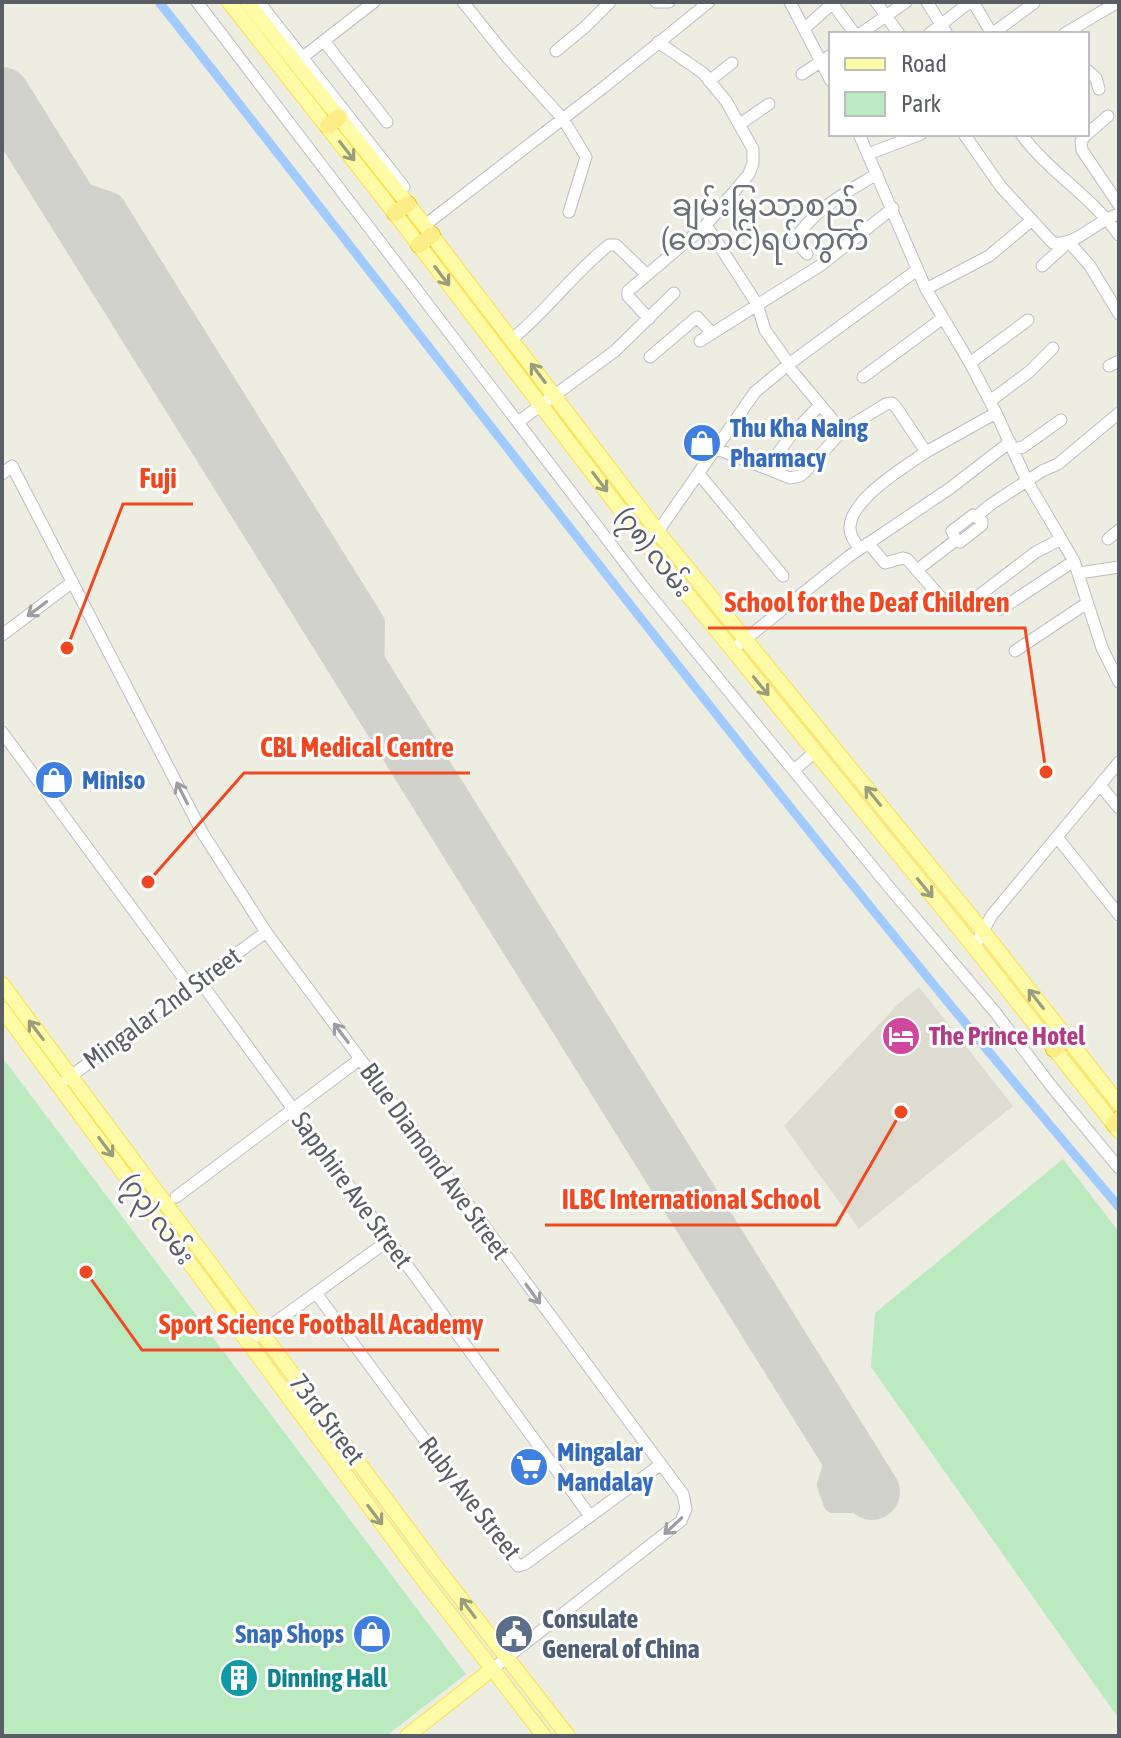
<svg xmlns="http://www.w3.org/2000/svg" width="1121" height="1738" font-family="'Asap Condensed','Noto Sans Myanmar',sans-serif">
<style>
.education{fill:#dedcd0}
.green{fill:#bbe9c0}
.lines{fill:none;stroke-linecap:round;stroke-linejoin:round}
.canal{stroke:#a1cbff;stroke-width:9}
.taxiway{stroke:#d2d2cc;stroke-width:22}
.runway{stroke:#d2d2cc;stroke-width:56}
.minor-casing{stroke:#bcbec4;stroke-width:13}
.major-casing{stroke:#fee04a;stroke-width:16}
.highway-casing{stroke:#f0c000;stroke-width:18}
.minor{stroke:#fff;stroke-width:11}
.major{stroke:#fffba6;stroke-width:14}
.highway{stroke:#fe8;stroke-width:16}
.oneway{stroke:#9c9c7e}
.oneway2{stroke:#9c9ea2}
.labels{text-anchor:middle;stroke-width:6;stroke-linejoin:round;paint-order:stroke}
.shop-label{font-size:26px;font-weight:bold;fill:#366cbe;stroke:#fff;text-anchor:start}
.street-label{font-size:26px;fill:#5a5d64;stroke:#fff}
.hotel-label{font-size:26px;font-weight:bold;fill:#b23c85;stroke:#fff;text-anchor:start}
.service-label{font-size:26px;font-weight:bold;fill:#4e5e75;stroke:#fff;text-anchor:start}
.culture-label{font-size:26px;font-weight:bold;fill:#0d838f;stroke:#fff;text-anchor:start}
.quarter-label{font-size:30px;fill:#6b6f76;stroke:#fff}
.leader{fill:none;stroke:#f14821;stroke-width:3}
.callout-dot{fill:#f14821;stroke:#fff;stroke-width:3}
.callout-label{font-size:28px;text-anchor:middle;font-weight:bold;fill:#f14821;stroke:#fff;stroke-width:6;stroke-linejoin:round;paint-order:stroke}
</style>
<rect width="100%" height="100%" fill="#eeede1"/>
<!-- education -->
<path class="education" d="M919 987 1013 1106 859 1229 784 1126 899 1003Z"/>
<!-- green -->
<path class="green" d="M2 1057 466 1674 386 1736H2Z
M1063 1159 1119 1232V1719L871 1367 875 1313Z"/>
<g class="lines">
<!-- canal -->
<path class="canal" d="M159 2C477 405 786 816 1119 1207"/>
<!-- taxiway -->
<path class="taxiway" d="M57 184 113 204 211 361 374 622 373 691
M841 1442 828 1485 834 1502H854L872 1492"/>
<!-- runway -->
<path class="runway" d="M2 95 872 1492"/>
<defs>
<path id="minor" d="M197 2 645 589 889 887 995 1012 1052 1087 1119 1168
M259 2 404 187
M463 2 507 57 563 119 586 157 569 212
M656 2H669
M790 2 831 81
M876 2 899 34
M927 2 947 34
M973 2 992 34
M832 3 855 34
M804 29 834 2
M860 34 906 2
M929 34 970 2
M992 34 1034 3
M1064 34 1118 2
M324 41 387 122
M556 51 585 27 610 2
M299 60 374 2
M1087 70 1096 78 1099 89
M802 74 831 55
M709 81 732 63
M740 124 769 104
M859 134 926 289 970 363 996 413 1027 481 1074 561 1102 648 1119 682
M964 134 1001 187 1053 243C1078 246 1096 220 1119 214
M1021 134C1049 172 1092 197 1119 235
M1087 134 1081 141 1082 150 1119 205
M1087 134 1108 116
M868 154 921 134
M425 225 604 87 709 2
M706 225 757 304 765 330 789 364
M1069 242 1090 266 1119 314
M807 254 795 240C814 209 847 192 877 174
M1042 266 1063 247 1064 243
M926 289 989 256 1032 220
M649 319 628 296V291L706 225 749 174 753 163V149L726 101 703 73 658 42
M512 339C549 309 572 274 609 245H616L647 275
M700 341 821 265 893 208
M650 357 697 317 712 333
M970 363 1028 320
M787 365 842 431
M1109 366 1119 361
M863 377 943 318
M990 401 1029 372 1053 348
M518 422 615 351 674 293
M717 449 790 478 800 476 805 472 842 431 886 404 892 403 896 407 926 452 996 413
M1013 449 1023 447 1061 420
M767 468 792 434 820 405
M2 474 12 466 202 832 266 932 683 1494 686 1509 681 1521 491 1670
M699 474 783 576
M977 516 990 505 1042 471 1058 464 1119 413
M654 537 755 392 789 364 917 270
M1108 539 1119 530
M868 543 885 563 903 558 907 559 944 601
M860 549C855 542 849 535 850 526 853 497 905 467 926 452
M917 570 956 540 960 542 982 525V521L973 515 952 531 956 540
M1079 573 1119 567
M973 600 1036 552 1061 539
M1001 609 1074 561
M2 635 71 583
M732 650 848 557 949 489 1010 442
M1015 651 1087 603
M2 732 190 987
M794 770 815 752
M1100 785 1119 808
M1057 837 1119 915
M974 947 992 915 1119 762
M199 980 590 1516
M67 1079 266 932
M176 1197 360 1059
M316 1293 518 1566 525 1564 660 1465
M248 1342 389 1240"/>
<path id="major" d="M229 2 390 207 648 546 974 947 1119 1131
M247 2 408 204 658 532 982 930 1119 1104
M2 984 437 1568 568 1736
M2 1009 422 1578 544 1736
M407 1736 491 1670"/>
<path id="highway" d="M328 126 339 117
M395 213 408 204
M419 245 432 235
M1054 1049 1067 1038
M1114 1124 1119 1119"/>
</defs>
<!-- minor casing -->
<use href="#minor" class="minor-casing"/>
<!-- major casing -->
<use href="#major" class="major-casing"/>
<!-- highway casing -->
<use href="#highway" class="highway-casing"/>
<!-- minor -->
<use href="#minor" class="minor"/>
<!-- major -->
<use href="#major" class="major"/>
<!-- highway -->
<use href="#highway" class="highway"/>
</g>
<!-- one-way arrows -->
<defs><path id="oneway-shaft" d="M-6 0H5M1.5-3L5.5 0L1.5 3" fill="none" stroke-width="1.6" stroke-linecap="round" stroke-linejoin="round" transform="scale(2)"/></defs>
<g class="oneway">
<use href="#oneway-shaft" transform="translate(347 151) rotate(52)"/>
<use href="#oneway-shaft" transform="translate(442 276) rotate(53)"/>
<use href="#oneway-shaft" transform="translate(538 373) rotate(-127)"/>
<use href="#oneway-shaft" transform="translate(600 482) rotate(53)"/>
<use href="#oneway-shaft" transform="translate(761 686) rotate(51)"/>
<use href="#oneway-shaft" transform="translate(873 796) rotate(-129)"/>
<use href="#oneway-shaft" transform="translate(925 888) rotate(51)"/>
<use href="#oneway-shaft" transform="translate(1036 999) rotate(-128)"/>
<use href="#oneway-shaft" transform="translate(36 1030) rotate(-127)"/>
<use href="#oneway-shaft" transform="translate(106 1147) rotate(53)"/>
<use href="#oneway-shaft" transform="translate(375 1515) rotate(53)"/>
<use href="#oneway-shaft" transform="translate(468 1608) rotate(-127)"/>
</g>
<g class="oneway2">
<use href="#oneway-shaft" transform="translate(37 609) rotate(143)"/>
<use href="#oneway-shaft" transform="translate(182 793) rotate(-117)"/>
<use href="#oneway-shaft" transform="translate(341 1033) rotate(-127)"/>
<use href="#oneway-shaft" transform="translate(533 1294) rotate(54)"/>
<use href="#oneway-shaft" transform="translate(673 1526) rotate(137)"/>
</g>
<!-- icons -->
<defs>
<symbol id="shop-disc" viewBox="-11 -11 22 22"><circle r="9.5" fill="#3f7fe0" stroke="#fff"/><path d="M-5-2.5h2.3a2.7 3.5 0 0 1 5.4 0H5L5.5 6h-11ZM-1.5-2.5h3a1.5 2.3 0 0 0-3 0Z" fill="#fff"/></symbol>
<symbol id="hotel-disc" viewBox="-11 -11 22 22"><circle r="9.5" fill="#d1479c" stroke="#fff"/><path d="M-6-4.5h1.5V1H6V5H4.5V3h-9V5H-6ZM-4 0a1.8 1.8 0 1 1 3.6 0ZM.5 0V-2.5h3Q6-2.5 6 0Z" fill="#fff"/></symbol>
<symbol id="supermarket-disc" viewBox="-11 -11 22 22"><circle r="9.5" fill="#3f7fe0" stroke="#fff"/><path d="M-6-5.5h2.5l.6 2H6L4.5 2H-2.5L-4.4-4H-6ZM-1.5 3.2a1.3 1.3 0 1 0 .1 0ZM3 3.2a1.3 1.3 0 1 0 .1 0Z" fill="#fff"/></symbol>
<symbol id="civic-disc" viewBox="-11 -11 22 22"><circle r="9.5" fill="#5c6f8a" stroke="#fff"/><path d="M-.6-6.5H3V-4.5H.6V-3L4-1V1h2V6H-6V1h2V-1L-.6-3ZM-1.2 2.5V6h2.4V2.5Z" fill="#fff"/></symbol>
<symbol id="building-disc" viewBox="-11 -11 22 22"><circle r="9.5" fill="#0f9aa8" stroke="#fff"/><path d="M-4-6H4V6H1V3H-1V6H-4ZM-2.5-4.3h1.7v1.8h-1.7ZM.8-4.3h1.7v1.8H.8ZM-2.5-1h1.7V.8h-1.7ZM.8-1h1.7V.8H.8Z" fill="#fff"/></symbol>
</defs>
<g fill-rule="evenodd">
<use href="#shop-disc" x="680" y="421" width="44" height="44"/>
<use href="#shop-disc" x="32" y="758" width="44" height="44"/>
<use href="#hotel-disc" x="879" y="1014" width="44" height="44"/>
<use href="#supermarket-disc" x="507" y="1445" width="44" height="44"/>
<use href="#shop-disc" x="350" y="1612" width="44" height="44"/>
<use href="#civic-disc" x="492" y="1612" width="44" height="44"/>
<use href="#building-disc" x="217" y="1656" width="44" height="44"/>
</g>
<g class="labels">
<!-- shop labels -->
<g class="shop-label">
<text x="730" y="437">Thu Kha Naing<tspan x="730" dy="30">Pharmacy</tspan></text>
<text x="82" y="789">Miniso</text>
<text x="557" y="1461">Mingalar<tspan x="557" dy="30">Mandalay</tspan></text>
<text x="344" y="1643" text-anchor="end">Snap Shops</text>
</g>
<!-- street labels -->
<g class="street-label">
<text transform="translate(654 552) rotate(52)" y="9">(၇၈) လမ်း</text>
<text transform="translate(162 1008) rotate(-36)" y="9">Mingalar 2nd Street</text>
<text transform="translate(435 1161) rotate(54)" y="9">Blue Diamond Ave Street</text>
<text transform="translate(352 1190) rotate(54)" y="9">Sapphire Ave Street</text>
<text transform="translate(158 1219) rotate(54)" y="9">(၇၃) လမ်း</text>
<text transform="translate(327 1419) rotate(53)" y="9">73rd Street</text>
<text transform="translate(470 1498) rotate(52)" y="9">Ruby Ave Street</text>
</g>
<!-- hotel labels -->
<g class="hotel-label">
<text x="929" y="1045">The Prince Hotel</text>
</g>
<!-- service labels -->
<g class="service-label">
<text x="542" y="1628">Consulate<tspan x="542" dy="30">General of China</tspan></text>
</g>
<!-- culture labels -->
<g class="culture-label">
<text x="267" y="1687">Dinning Hall</text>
</g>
<!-- quarter labels -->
<g class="quarter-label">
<text x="765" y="216">ချမ်းမြသာစည်<tspan x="765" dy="34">(တောင်)ရပ်ကွက်</tspan></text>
</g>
</g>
<!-- callouts -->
<path class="leader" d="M67 648L123 504H193M1046 772L1025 628H708M148 882L244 773H470M901 1112L836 1225H545M86 1272L142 1350H499"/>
<g class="callout-dot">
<circle cx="67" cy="648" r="8"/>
<circle cx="1046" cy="772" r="8"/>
<circle cx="148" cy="882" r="8"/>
<circle cx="901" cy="1112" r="8"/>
<circle cx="86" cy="1272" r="8"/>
</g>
<g class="callout-label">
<text x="158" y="488">Fuji</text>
<text x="867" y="612">School for the Deaf Children</text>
<text x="357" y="757">CBL Medical Centre</text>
<text x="691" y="1209">ILBC International School</text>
<text x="321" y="1334">Sport Science Football Academy</text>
</g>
<!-- border -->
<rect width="1121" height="1738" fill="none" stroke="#5a5d64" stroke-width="8"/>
<!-- legend -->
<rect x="829" y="32" width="260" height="104" fill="#ffffff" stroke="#bdbec1" stroke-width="2"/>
<rect x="845" y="58" width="40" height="12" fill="#fffba6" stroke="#bdbec1" stroke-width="2"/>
<text x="901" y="72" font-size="24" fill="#5a5d64">Road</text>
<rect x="845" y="92" width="40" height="24" fill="#bbe9c0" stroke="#bdbec1" stroke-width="2"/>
<text x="901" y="112" font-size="24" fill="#5a5d64">Park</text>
</svg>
